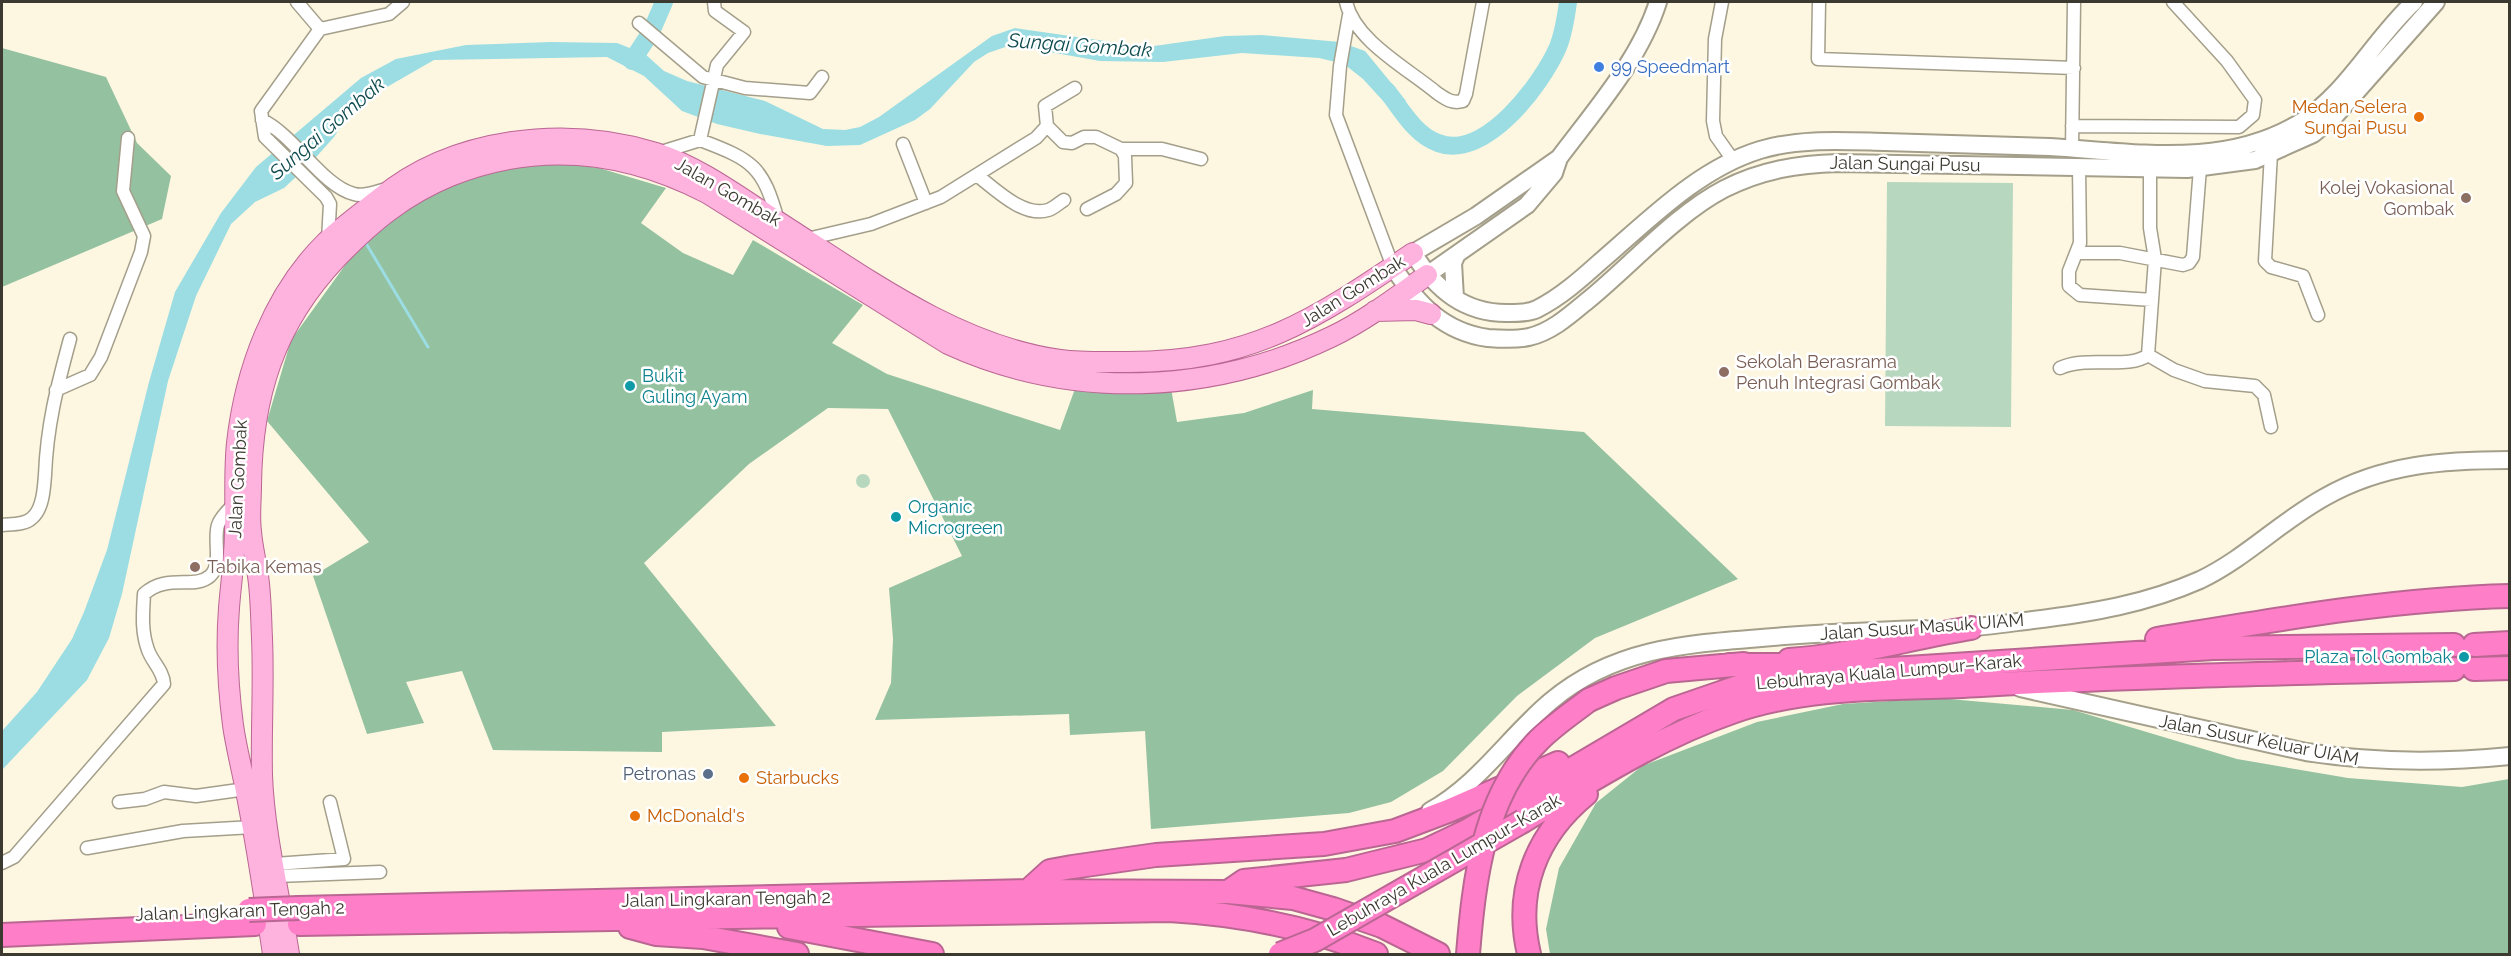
<svg xmlns="http://www.w3.org/2000/svg" width="2511" height="956" font-family="Raleway,sans-serif">
<style>
.green{fill:#b8d7bf}
.forest{fill:#94c1a0}
.water{fill:#9bdde3}
.lines{fill:none;stroke-linecap:round;stroke-linejoin:round}
.stream{stroke:#9bdde3;stroke-width:3}
.river{stroke:#9bdde3;stroke-width:18}
.street-casing{stroke:#a49f8b;stroke-width:15}
.secondary-casing{stroke:#a49f8b;stroke-width:20}
.primary-casing{stroke:#ba6693;stroke-width:22}
.highway-casing{stroke:#ba6693;stroke-width:26}
.street{stroke:#fff;stroke-width:12}
.secondary{stroke:#fff;stroke-width:16}
.primary{stroke:#feb2de;stroke-width:20}
.highway{stroke:#fe7fc8;stroke-width:22}
.highway-bridge-casing{stroke:#ba6693;stroke-width:26;stroke-linecap:butt}
.highway-bridge{stroke:#fe7fc8;stroke-width:22}
.shop-dot{fill:#3f7fe0;stroke:#fff;stroke-width:2}
.food-dot{fill:#e8710a;stroke:#fff;stroke-width:2}
.education-dot{fill:#8d6e63;stroke:#fff;stroke-width:2}
.culture-dot{fill:#0f9aa8;stroke:#fff;stroke-width:2}
.service-dot{fill:#5c6f8a;stroke:#fff;stroke-width:2}
.labels{text-anchor:middle;stroke-width:5;stroke-linejoin:round;paint-order:stroke}
.shop-label{font-size:18px;fill:#366cbe;stroke:#fff;text-anchor:start}
.food-label{font-size:18px;fill:#c56008;stroke:#fff;text-anchor:start}
.street-label{font-size:18px;fill:#3b3930;stroke:#fff}
.education-label{font-size:18px;fill:#785e54;stroke:#fff;text-anchor:start}
.culture-label{font-size:18px;fill:#0d838f;stroke:#fff;text-anchor:start}
.service-label{font-size:18px;fill:#4e5e75;stroke:#fff;text-anchor:end}
.water-label{font-size:20px;font-style:italic;fill:#0e4a4e;stroke:#fff}
</style>
<rect width="100%" height="100%" fill="#fdf7e1"/>
<!-- green -->
<path class="green" d="M1887 182 2013 183 2011 427 1885 426Z
M856 481a7 7 0 1 1 14 0a7 7 0 1 1-14 0Z"/>
<!-- forest -->
<path class="forest" d="M2 48 106 77 137 143 171 176 162 219 2 287Z
M545 161 599 168 666 188 641 223 683 253 733 275 753 240 863 305 832 343 887 374 1060 430 1076 386 1171 388 1177 422 1244 413 1313 390 1312 409 1584 432 1738 579 1595 638 1517 696 1443 771 1391 802 1349 813 1151 829 1145 731 1070 735 1069 714 875 720 891 683 893 639 889 588 962 556 888 409 828 408 749 464 644 563 776 726 662 732V752L493 750 462 671 406 682 424 723 367 734 313 576 369 542 267 421 291 340 359 246 413 198 486 172Z
M1938 698 2073 710 2237 759 2348 778 2462 787 2509 779V954H1550L1546 929 1559 868 1596 803 1642 766 1757 722 1843 704Z"/>
<!-- water -->
<path class="water" d="M1015 28 1147 47 1225 36 1262 35 1340 42 1365 51 1406 101 1396 115 1363 79 1344 64 1319 58 1242 53 1163 62 1100 61 1011 45 988 53 974 62 930 109 915 120 860 145 827 146 760 134 717 124 682 111 644 76 607 57 434 60 380 91 347 117 334 137 310 164 284 188 255 202 231 224 196 296 168 381 122 594 109 638 87 680 2 770V731L37 692 72 639 84 612 107 550 149 382 175 292 221 213 256 167 361 78 396 59 466 45 551 42 617 43 645 54 664 71 687 81 765 101 823 129 845 130 860 127 879 117 992 36Z"/>
<g class="lines">
<!-- stream -->
<path class="stream" d="M364 240 428 347"/>
<!-- river -->
<path class="river" d="M632 61 651 32 664 2
M1387 91C1401 109 1415 135 1438 143 1485 161 1542 84 1558 47 1564 32 1566 17 1568 2"/>
<defs>
<path id="street" d="M297 2 320 29
M1346 2C1355 41 1407 68 1437 93 1446 99 1452 104 1463 101L1466 94 1483 2
M1722 2 1715 39 1713 121 1716 136 1733 160
M1819 2 1818 59 2074 68
M1349 15 1340 66 1336 115 1393 267
M639 23 703 77 745 88 810 93 822 77
M262 120C294 135 322 186 354 194 364 197 376 192 386 189
M1047 126 1063 142 1072 143 1084 137H1096L1121 149 1125 156 1126 183 1116 194 1087 209
M2072 126 2239 127 2253 115 2255 100 2227 61 2173 2
M700 140 717 65 744 32 715 11 714 2
M903 144 926 203
M1121 149H1162L1201 159
M2072 149 2074 2
M658 153 700 140C753 160 763 166 778 221
M2271 153 2265 261 2271 267 2303 276 2318 315
M2079 167 2080 243 2069 271V286L2080 295 2152 300
M978 176C995 189 1024 218 1048 210 1053 209 1059 203 1064 200
M807 239 871 224 941 197 1036 138 1047 126 1045 106 1075 88
M328 240 330 204 326 197 265 137 261 111 320 29 389 14 403 2
M2078 253H2120L2183 265 2189 263 2193 257 2200 168
M2148 355 2155 259 2150 228V169
M2148 355 2174 370 2205 381 2255 386 2264 395 2271 427
M2060 368C2087 355 2128 370 2148 355
M56 390 90 375 101 357 141 252 144 236 123 191 128 138
M2 525C11 524 25 525 32 518 43 509 44 488 45 475 47 425 57 387 70 339
M119 802 145 799 164 792 196 796 246 789
M87 848 183 831 253 827
M2 863 14 857 164 684C163 670 152 662 148 650 141 631 143 613 144 594 167 573 194 590 210 576 223 564 213 540 218 525 221 516 229 510 235 503
M275 864 344 859 330 802
M277 876 380 872"/>
<path id="secondary" d="M1559 158 1476 216 1413 253C1436 290 1465 314 1509 313 1518 313 1529 313 1537 309 1561 297 1582 278 1601 261 1649 220 1698 169 1760 150 1800 138 1843 141 1885 142 1940 144 1995 145 2050 147 2135 152 2225 169 2301 122 2348 92 2374 39 2414 2
M1393 267C1417 303 1443 332 1488 338 1501 339 1515 340 1529 337 1551 332 1569 316 1587 301 1629 267 1676 214 1724 189 1761 170 1798 164 1838 163L2187 169 2255 160 2313 134 2335 116 2436 2
M1427 275 1527 205 1554 173 1559 158C1595 110 1640 59 1658 2
M1455 298 1453 263 1457 254
M1960 628C1984 627 2009 623 2033 620 2091 613 2146 604 2200 580 2246 558 2281 521 2325 497 2383 464 2444 460 2510 460
M2020 688 2306 752C2375 763 2440 763 2510 756
M1430 811C1479 784 1509 736 1551 701 1613 649 1684 644 1761 638 1816 633 1871 631 1925 629"/>
<path id="primary" d="M1375 311 1416 310 1431 314
M273 954C265 900 257 846 246 791 242 769 236 747 233 725 228 687 226 646 229 608 231 582 235 556 235 530 236 501 234 472 237 443 245 371 273 294 326 242 342 227 361 213 379 199 453 137 565 125 656 153 696 166 731 191 766 214 857 271 952 345 1060 360 1083 363 1106 362 1128 362 1252 362 1314 320 1413 253
M289 954C280 897 264 833 262 775 261 729 264 684 262 638 261 618 261 596 258 576 256 561 252 546 251 531 249 516 251 501 251 486 252 396 274 325 336 259 370 223 404 195 450 176 538 141 624 150 707 193L948 344C1070 400 1211 395 1331 337 1363 322 1398 296 1427 275"/>
<path id="highway" d="M2157 639C2274 620 2391 599 2510 596
M2474 645 2510 643
M1789 660C1850 656 1910 638 1971 628
M1729 665H1805
M2474 669 2510 668
M1589 700 1616 688 1666 671 1744 664
M1523 821C1591 781 1657 738 1732 712 1812 684 1898 690 1981 685 2139 676 2297 673 2454 669
M1028 891 1050 871 1072 867 1156 855 1324 844 1395 831 1448 811 1558 763
M1228 892 1244 881 1346 870 1427 850 1467 831 1674 709 1738 687 1861 671 2213 648 2454 645
M299 908 1028 891 1228 892 1293 898 1333 909 1382 926 1438 954
M299 924 1169 910C1241 914 1308 927 1376 954
M630 927 656 934 703 937 797 954
M789 927 932 954
M2 935 255 924
M1529 954C1514 891 1536 835 1586 794"/>
</defs>
<!-- street casing -->
<use href="#street" class="street-casing"/>
<!-- secondary casing -->
<use href="#secondary" class="secondary-casing"/>
<!-- primary casing -->
<use href="#primary" class="primary-casing"/>
<!-- highway casing -->
<use href="#highway" class="highway-casing"/>
<!-- street -->
<use href="#street" class="street"/>
<!-- secondary -->
<use href="#secondary" class="secondary"/>
<!-- primary -->
<use href="#primary" class="primary"/>
<!-- highway -->
<use href="#highway" class="highway"/>
<defs>
<path id="highway-bridge" d="M249 910 299 908
M1280 954 1315 940 1523 821
M1468 954C1474 881 1483 796 1539 740 1554 725 1572 713 1589 700"/>
</defs>
<!-- highway-bridge casing -->
<use href="#highway-bridge" class="highway-bridge-casing"/>
<!-- highway-bridge -->
<use href="#highway-bridge" class="highway-bridge"/>
</g>
<!-- markers -->
<circle class="shop-dot" cx="1599" cy="67" r="6"/>
<g class="food-dot">
<circle cx="2419" cy="117" r="6"/>
<circle cx="744" cy="778" r="6"/>
<circle cx="635" cy="816" r="6"/>
</g>
<g class="education-dot">
<circle cx="2466" cy="198" r="6"/>
<circle cx="1724" cy="372" r="6"/>
<circle cx="195" cy="567" r="6"/>
</g>
<g class="culture-dot">
<circle cx="630" cy="386" r="6"/>
<circle cx="896" cy="517" r="6"/>
<circle cx="2464" cy="657" r="6"/>
</g>
<circle class="service-dot" cx="708" cy="774" r="6"/>
<g class="labels">
<!-- shop labels -->
<g class="shop-label">
<text x="1611" y="73">99 Speedmart</text>
</g>
<!-- food labels -->
<g class="food-label">
<text x="2407" y="113" text-anchor="end">Medan Selera<tspan x="2407" dy="21">Sungai Pusu</tspan></text>
<text x="756" y="784">Starbucks</text>
<text x="647" y="822">McDonald's</text>
</g>
<!-- street labels -->
<g class="street-label">
<text transform="translate(1905 164) rotate(1)" y="6">Jalan Sungai Pusu</text>
<text transform="translate(728 192) rotate(30)" y="6">Jalan Gombak</text>
<text transform="translate(1353 291) rotate(-32)" y="6">Jalan Gombak</text>
<text transform="translate(238 479) rotate(-87)" y="6">Jalan Gombak</text>
<text transform="translate(1922 627) rotate(-4)" y="6">Jalan Susur Masuk UIAM</text>
<text transform="translate(1889 672) rotate(-5)" y="6">Lebuhraya Kuala Lumpur–Karak</text>
<text transform="translate(2259 740) rotate(11)" y="6">Jalan Susur Keluar UIAM</text>
<text transform="translate(1444 865) rotate(-30)" y="6">Lebuhraya Kuala Lumpur–Karak</text>
<text transform="translate(726 899) rotate(-1)" y="6">Jalan Lingkaran Tengah 2</text>
<text transform="translate(240 911) rotate(-2)" y="6">Jalan Lingkaran Tengah 2</text>
</g>
<!-- education labels -->
<g class="education-label">
<text x="2454" y="194" text-anchor="end">Kolej Vokasional<tspan x="2454" dy="21">Gombak</tspan></text>
<text x="1736" y="368">Sekolah Berasrama<tspan x="1736" dy="21">Penuh Integrasi Gombak</tspan></text>
<text x="207" y="573">Tabika Kemas</text>
</g>
<!-- culture labels -->
<g class="culture-label">
<text x="642" y="382">Bukit<tspan x="642" dy="21">Guling Ayam</tspan></text>
<text x="908" y="513">Organic<tspan x="908" dy="21">Microgreen</tspan></text>
<text x="2452" y="663" text-anchor="end">Plaza Tol Gombak</text>
</g>
<!-- service labels -->
<g class="service-label">
<text x="696" y="780">Petronas</text>
</g>
<!-- water labels -->
<g class="water-label">
<text transform="translate(1080 45) rotate(4)" y="7">Sungai Gombak</text>
<text transform="translate(327 128) rotate(-41)" y="7">Sungai Gombak</text>
</g>
</g>
<!-- border -->
<rect width="2511" height="956" fill="none" stroke="#3b3930" stroke-width="6"/>
</svg>
